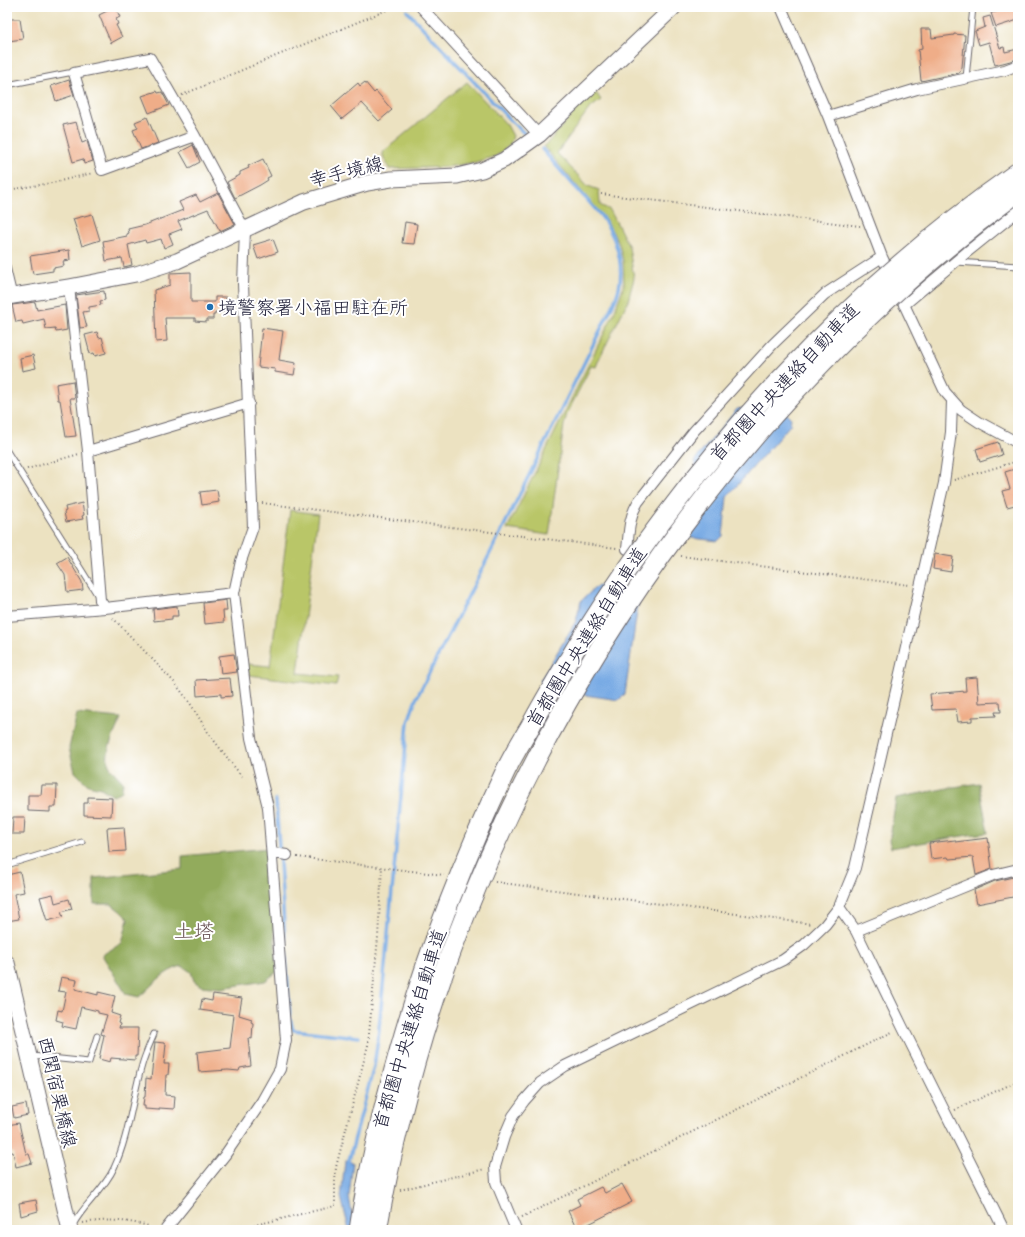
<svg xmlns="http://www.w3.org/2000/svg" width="1025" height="1237" font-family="Caveat,'Klee One',sans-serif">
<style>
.green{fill:#b9c668;stroke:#6e7452}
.forest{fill:#92ab5c;stroke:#5a664c}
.water{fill:#78aae4;stroke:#4d6690}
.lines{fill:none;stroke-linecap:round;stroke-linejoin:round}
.stream{stroke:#78aae4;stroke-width:3.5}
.building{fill:#efad88}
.service-casing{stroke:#69656a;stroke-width:7}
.minor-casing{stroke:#69656a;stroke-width:12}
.secondary-casing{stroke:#69656a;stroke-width:17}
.path{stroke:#69656a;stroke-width:2;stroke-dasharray:1 3;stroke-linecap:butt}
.service{stroke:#fff;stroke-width:5}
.minor{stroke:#fff;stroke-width:10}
.secondary{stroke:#fff;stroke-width:15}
.motorway-bridge-casing{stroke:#69656a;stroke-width:21;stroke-linecap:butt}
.motorway-bridge{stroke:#fff;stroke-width:19}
.poi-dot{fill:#1f6fb2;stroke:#fff;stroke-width:1.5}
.labels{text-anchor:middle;stroke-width:4;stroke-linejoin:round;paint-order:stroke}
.street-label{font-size:19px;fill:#22223b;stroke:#fff}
.poi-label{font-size:19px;fill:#22223b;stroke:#fff;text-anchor:start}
.neighbourhood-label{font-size:20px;fill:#6a5356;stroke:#fff}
</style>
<rect width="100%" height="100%" fill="#fff"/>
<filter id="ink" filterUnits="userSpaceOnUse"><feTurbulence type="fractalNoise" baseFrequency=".025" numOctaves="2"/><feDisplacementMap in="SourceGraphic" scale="8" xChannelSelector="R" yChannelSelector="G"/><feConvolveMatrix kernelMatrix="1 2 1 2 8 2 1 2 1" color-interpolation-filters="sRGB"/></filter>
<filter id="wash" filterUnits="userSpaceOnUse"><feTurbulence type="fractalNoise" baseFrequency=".012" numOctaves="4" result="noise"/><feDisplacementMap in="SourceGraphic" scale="16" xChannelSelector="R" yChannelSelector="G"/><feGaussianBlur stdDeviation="0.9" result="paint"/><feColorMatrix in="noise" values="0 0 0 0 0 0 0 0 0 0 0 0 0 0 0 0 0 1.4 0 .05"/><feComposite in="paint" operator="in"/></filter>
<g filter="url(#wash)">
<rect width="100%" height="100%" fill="#ece2c1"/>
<!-- green -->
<path class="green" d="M467 82 507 125 513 136 510 145 496 156 476 162 447 167 389 169 383 156V152Z
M593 91 597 94 601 100 589 109 557 153 588 186 599 190 600 205 610 210 629 247 634 278 628 301 599 359 596 367 591 366 567 414 564 425 549 535 507 529 614 313 624 285 623 261 619 244 606 220 544 147Z
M290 510 318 514 298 673 338 677 336 686 249 675 246 664 270 666Z"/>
<!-- forest -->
<path class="forest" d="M77 714 121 718C116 731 102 755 110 767 114 773 119 777 123 782L122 791 113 796 101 788 88 785 75 772 69 748Z
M979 783 988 833 968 835 891 848 890 838 896 798 948 788Z
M269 848 277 972 265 981 221 988 201 986 194 981 191 972 182 966C163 971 153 985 139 997L126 994 102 955 122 943 128 919 120 911 111 904H94V878L182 869V856Z"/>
<!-- water -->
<path class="water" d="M744 408 784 411 791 418 790 425 727 497 723 536 718 541 665 535 660 530 697 468 694 461 737 409Z
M598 585 640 591 625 694 619 700 544 689 540 681 576 621 581 601Z
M345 1161 353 1162 349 1197 355 1230H349L341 1197Z"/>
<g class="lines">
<!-- stream -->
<path class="stream" d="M407 11 511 121 524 133
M276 800 290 1018 293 1030 359 1037
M348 1164 374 1066 378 1039 408 722 416 699 511 512 616 298C626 272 619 243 604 220 597 210 588 201 580 192 567 178 554 163 542 149"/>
</g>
<g id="blocks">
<!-- building -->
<path class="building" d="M105 7H115L120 17 116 19 118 24 116 25 122 37 111 43 99 15 107 11Z
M1004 7H1017L1018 20 996 27 991 13 1000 11 999 9Z
M990 16 1000 48 1004 47 1005 52 1018 49V59L995 65 989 42 979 45 975 31 985 27 983 18Z
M7 19H20L23 39 8 41Z
M921 29H931L932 38 954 35V34L965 35 962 67 959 73 921 81 918 50 922 49Z
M69 80 74 95 56 101 51 86Z
M365 82 374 93 376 91 392 110 379 121 362 103 342 119 331 106 358 83 360 86Z
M157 91 158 93 162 92 169 105 149 113 142 96Z
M147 117 158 143 141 149 133 130 138 128 135 122Z
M76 122 82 143 87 141 93 161 84 164 83 159 73 162 63 125Z
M193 145 200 162 189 168 180 152Z
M263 159 271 176 267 178 268 180 260 185 235 198 227 182 240 175V172L249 168 248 166Z
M218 193 235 224 220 231 208 209 178 221 182 229 169 234 173 244 164 248 161 239 146 243 145 240 128 245 132 265 124 267 122 258 106 261 103 241 127 236V234L129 233 128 229 145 225 183 210 179 202 196 195 200 202Z
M92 214 100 240 82 246 73 219Z
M405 222 417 224 414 244 402 243Z
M273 239 278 252 258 259 253 245Z
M69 250 70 260 63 261 64 266 53 268V271L33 274 30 256Z
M191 272V302H215V297H226L225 312H215V315H213V319H207V322L195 321V318H165L167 341 156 342 154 290 170 285V273Z
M104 291 105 300 100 301 101 305 89 307V311L83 312 87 327 80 328 76 295Z
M35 302 37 310 65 305 67 330 56 332 55 328 46 329 44 319 23 324 22 321 16 322 12 305Z
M262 328 283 331 279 360 296 363 294 375 275 372V369L258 367Z
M97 332 99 338 102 337 106 353 95 356 94 353 90 354 85 335Z
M33 355 36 368 22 371 20 358Z
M73 381 75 398H70L76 436 66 437 60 400H58L56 384Z
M998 442 1002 455 980 462 976 449Z
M1018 468V507H1016L1015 505 1007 507 1002 491 1010 489 1005 472Z
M217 490 219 502 202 505 200 492Z
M82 503 84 515 82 516 83 519 66 522 64 512 66 511 65 507Z
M935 554 953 557 951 572 933 569Z
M67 557 82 582 83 590 67 592 65 575 57 563Z
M226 600 227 611H223L224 622 205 624 203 603Z
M177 606 178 616H172V619L154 621 153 609Z
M234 654 237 672 221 674 219 656Z
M977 677 979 703 1000 702 1001 712H995L996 716 972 717V721L958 722 956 709 932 710 930 694 966 691 965 678Z
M230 678 232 696 221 697V694L197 696 196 680Z
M42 785H57L56 807H50V812L28 811V795H41Z
M88 797 112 798 111 816 84 815V803H88Z
M13 817H25L24 834H12Z
M124 827 126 851 109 852 107 828Z
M988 838 992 869 976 875 973 857 949 859 948 857 931 859 929 843 955 840V842Z
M20 872 24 892 14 894 19 919 7 921V875Z
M1018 876V896L977 904 974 890 995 881Z
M53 894 55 903 69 899 72 909 61 912 63 917 47 921 40 897Z
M61 977 77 980 75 989 98 995V992L115 996 111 1013 120 1016 118 1023 120 1024 119 1028H138L137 1056H135V1060L111 1058 110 1062 99 1059 104 1035 101 1034 107 1015 98 1013V1011L81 1007 76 1029 62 1026 63 1022 56 1020 58 1010 62 1011 66 992 58 991Z
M213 994 242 998 239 1015 252 1019 251 1022 253 1023 252 1039 248 1038 251 1066 240 1068 239 1071 228 1070 199 1072 197 1052 230 1048 234 1015 200 1010 202 999 212 1001Z
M155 1042 164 1043V1044H166L164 1064H169L168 1075H166L165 1095 175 1096 174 1109 159 1108V1110L145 1109V1106H143L144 1097H145L146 1078 151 1079Z
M26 1104 28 1115 14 1118 12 1107Z
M19 1123 26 1154H29L32 1163 16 1167 13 1152 7 1153V1125Z
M622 1184 632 1202 577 1230 568 1211 580 1205 577 1199 601 1187 605 1193Z
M36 1200 38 1211 21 1216 19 1203Z"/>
</g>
</g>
<g filter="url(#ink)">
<use href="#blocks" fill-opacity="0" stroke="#69656a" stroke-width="1"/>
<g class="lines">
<defs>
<path id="service" d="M966 78 973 7
M7 85 68 73H74
M956 262 1018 266
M7 266 14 295
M7 451 98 596
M7 865 82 842
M32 1056 89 1062 97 1036
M73 1225C84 1204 104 1190 114 1168 129 1136 132 1099 142 1065 145 1054 150 1044 154 1034"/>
<path id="minor" d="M421 7 539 135
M781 7 828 116 882 257 945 392 961 410 979 422 1018 443
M828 116 917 89 1005 70 1018 65
M69 287 88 451 100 600 105 608
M904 305 967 252 1018 211
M952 401 951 432 944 483 855 868 839 907 856 931 902 1026 1004 1230
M88 451 249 403
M627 549C629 532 629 517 638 502L694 431 773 344 825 294 882 257
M7 616 105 608 234 593
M273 853 287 855
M856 931 993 875 1018 869
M165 1230 225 1155 262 1101 280 1069 286 1040 268 807 251 738 234 593 241 561 253 527 243 284 245 230 195 136 150 58 74 73 102 170 195 136
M516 1230 496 1182 495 1167 504 1137 513 1116 524 1101 540 1083 565 1066 783 960 804 945 825 925 839 907"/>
<path id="secondary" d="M7 297 69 287 136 274 177 261 304 202 367 183 391 179 457 176 482 170 504 160 539 135 674 7
M7 963 70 1230"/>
</defs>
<!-- service casing -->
<use href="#service" class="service-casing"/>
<!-- minor casing -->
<use href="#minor" class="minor-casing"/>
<!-- secondary casing -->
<use href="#secondary" class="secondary-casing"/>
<!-- path -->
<path class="path" d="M182 95 394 7
M7 190 52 183 93 173
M601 194 860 226
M27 469 79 454
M954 480 1018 461
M262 503 617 548
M681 556 910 585
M113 618 174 682 190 703 209 734 243 778
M297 857 444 875
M495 882 812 924
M955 1110 1018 1081
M400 1190 485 1169
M522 1217 894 1031
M83 1223C105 1219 127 1220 148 1226L150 1230
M234 1230 335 1206V1181L336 1167 368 1045 378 937 382 867"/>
<!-- service -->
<use href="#service" class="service"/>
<!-- minor -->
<use href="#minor" class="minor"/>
<!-- secondary -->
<use href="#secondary" class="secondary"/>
<defs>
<path id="motorway-bridge" d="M359 1230C368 1169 383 1108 400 1048 427 953 463 861 505 772 512 757 521 742 530 727 547 695 566 664 585 633 698 454 845 293 1018 172
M377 1230C395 1131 420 1033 456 939 567 645 764 379 1018 192"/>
</defs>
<!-- motorway-bridge casing -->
<use href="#motorway-bridge" class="motorway-bridge-casing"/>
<!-- motorway-bridge -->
<use href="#motorway-bridge" class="motorway-bridge"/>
</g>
</g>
<!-- markers -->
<circle class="poi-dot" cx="210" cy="307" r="4"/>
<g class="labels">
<!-- street labels -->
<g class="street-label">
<text transform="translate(346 171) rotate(-14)" y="7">幸手境線</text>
<text transform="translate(784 382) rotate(-47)" y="7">首都圏中央連絡自動車道</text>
<text transform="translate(586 637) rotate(-58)" y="7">首都圏中央連絡自動車道</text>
<text transform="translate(409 1029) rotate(-73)" y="7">首都圏中央連絡自動車道</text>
<text transform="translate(58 1092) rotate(77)" y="7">西関宿栗橋線</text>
</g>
<!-- poi labels -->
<g class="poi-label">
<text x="218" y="314">境警察署小福田駐在所</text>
</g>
<!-- neighbourhood labels -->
<g class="neighbourhood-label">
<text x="194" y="938">土塔</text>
</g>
</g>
<!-- margin -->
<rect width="1025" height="1237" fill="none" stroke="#fff" stroke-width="24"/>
</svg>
